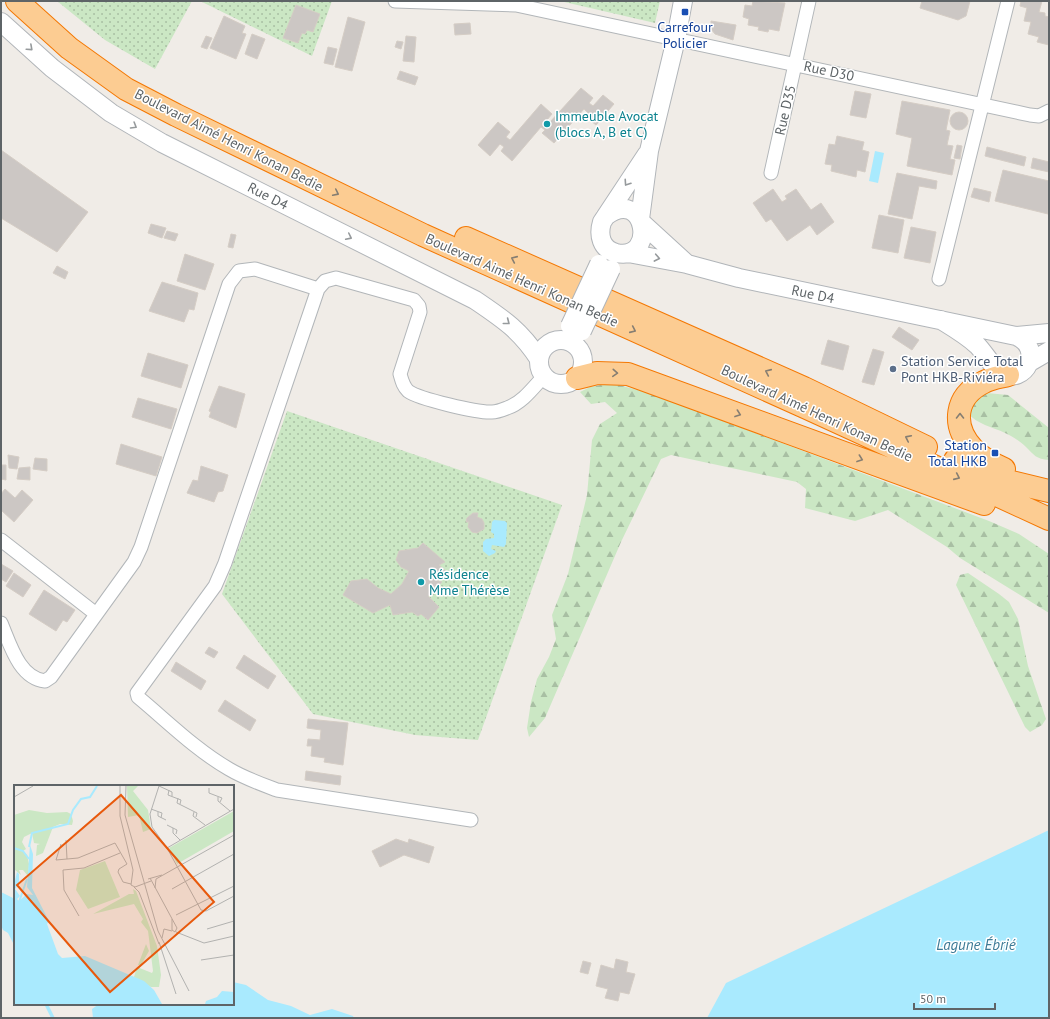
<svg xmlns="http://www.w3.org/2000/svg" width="1050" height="1019" font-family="'PT Sans',sans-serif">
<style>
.grass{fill:url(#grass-dots)}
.forest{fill:url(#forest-firs)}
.water{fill:#a9eafe}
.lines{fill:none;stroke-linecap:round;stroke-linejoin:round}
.stream{stroke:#a9eafe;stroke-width:3.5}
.building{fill:#ccc7c4;stroke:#d5cdc5}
.street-casing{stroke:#b2b6b9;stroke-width:15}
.secondary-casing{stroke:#b1b5b9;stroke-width:20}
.highway-casing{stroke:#f47803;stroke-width:24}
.street{stroke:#fff;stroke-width:13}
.secondary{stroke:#fff;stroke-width:18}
.highway{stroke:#fccc92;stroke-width:22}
.secondary-bridge-casing{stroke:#b1b5b9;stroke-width:20;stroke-linecap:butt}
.secondary-bridge{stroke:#fff;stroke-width:18}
.oneway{stroke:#969a9c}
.oneway2{stroke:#867e72}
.transit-dot{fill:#1a4fb4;stroke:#fff;stroke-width:1.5}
.culture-dot{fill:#0f9aa8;stroke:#fff;stroke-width:1.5}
.service-dot{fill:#5c6f8a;stroke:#fff;stroke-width:1.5}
.labels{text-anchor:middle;stroke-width:3;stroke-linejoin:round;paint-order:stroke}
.transit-label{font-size:14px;fill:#164399;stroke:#fff}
.street-label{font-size:14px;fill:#5e6467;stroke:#fff}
.culture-label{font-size:14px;fill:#0d838f;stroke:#fff;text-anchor:start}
.service-label{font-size:14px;fill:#4e5e75;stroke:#fff;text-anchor:start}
.water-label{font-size:15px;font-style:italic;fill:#3c7a96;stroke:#fff}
.inset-river{fill:none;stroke:#a9eafe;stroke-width:2}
.inset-road{fill:none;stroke:#b2b2b0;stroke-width:1}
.view{fill:#e8590c;fill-opacity:0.15;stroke:#e8590c;stroke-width:2}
.inset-edge{fill:none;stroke:#5e6467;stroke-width:2}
</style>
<defs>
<pattern id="grass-dots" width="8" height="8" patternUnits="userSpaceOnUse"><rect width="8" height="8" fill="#cbe7c4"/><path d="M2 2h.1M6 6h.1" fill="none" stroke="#a8bfa3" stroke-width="1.8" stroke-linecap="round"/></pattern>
<pattern id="forest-firs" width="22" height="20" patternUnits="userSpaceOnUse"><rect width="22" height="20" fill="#cbe7c4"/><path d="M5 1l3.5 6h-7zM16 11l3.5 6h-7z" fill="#a8bfa3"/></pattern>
</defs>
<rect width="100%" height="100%" fill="#f0ece7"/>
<!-- grass -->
<path class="grass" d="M57 1H192L155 69 105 40Z
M200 1H332L312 56Z
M560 1H660L655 23Z
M287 411 562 505 478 740 415 735 313 714 222 594Z"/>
<!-- forest -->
<path class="forest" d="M611 383 649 393 989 521 1019 534 1049 554V613L960 558 947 547 888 510 855 521 805 508 806 489 797 482 671 455 661 459 621 542 545 718 529 737 527 728 531 702 537 679 549 657 556 639 552 615 568 574 587 495 592 440 600 424 617 413 605 402 591 404 580 392 590 387Z
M987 393 1008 395 1049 428V460C1036 459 1034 455 1026 447 1021 442 1012 436 1005 433 993 427 976 424 968 413L977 397Z
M968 573 999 594 1009 602 1018 619 1028 666 1046 719 1042 725 1030 732 1025 727 956 585 960 575Z"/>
<!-- water -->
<path class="water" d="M875 151 884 153 878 183 869 181Z
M494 520 505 521 507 523 506 544 504 547 492 545 491 549 496 551 495 553 489 556 483 551V542L486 539 494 538V534L491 532 492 522Z
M1049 830V1018H707L726 983Z
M1 892 15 899V937L3 930 1 925Z
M233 982 246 985 268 1000 291 1006 310 1015 332 1009 353 1016 354 1018H93L92 1009 99 1004H233Z"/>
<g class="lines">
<!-- stream -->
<path class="stream" d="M9 931 15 943
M46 1004 53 1018"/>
</g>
<!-- building -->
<path class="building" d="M753 1 785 3 779 31 769 29 768 32 758 30 759 27 748 25 749 19 743 17 745 5 752 6Z
M922 1H970L966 16 958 20 920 8Z
M1021 1H1042L1039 12 1045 13V16L1049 17V45L1037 42 1039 37 1028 34 1031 22 1024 21 1027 8 1020 6Z
M296 5 320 14 313 32 307 30 305 34 302 33 298 43 283 38Z
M224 16 245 26 242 33 246 34 236 59 210 48Z
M348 17 365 22 352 71 335 67Z
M711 21 736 25 733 40 715 34 711 29Z
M470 23 471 34 455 35 454 24Z
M252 34 265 39 257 59 245 54Z
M206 36 212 38 207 49 201 47Z
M406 36 416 37 414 62 403 61Z
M397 41 403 42 401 49 395 47Z
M328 47 337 49 333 65 324 63Z
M400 71 418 77 415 85 397 79Z
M581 88 593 98 589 103 593 106 603 95 614 104 596 125 585 116 588 113 584 109 554 143 542 133 545 130 541 127 512 161 501 151 504 147 500 144 490 156 478 145 498 122 510 132 506 137 510 140 541 104 552 114 547 120 550 122Z
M855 91 871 94 866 118 850 115Z
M902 101 950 110 946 130 950 131 947 145 953 146 950 159 955 160 952 175 907 166 912 138 896 134Z
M950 121a9 9 0 1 1 18 0a9 9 0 1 1-18 0Z
M837 136 864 142 862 150 869 152 865 172 857 170 856 177 831 171 832 165 825 164 829 144 835 145Z
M957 145 962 146 960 159 954 158Z
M987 147 1026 157 1024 166 985 156Z
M1 150 88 212 57 252 1 218Z
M1033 158 1049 162V172L1031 168Z
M1003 170 1049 181 1048 214 995 201Z
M897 173 937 181 936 189 919 186 912 219 888 214Z
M974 188 991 192 989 202 971 197Z
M773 189 782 202 787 199 785 196 796 189 811 210 821 203 834 222 817 235 810 225 787 241 771 219 766 222 753 203Z
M879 215 904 220 898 253 872 248Z
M151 224 166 228 162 238 148 233Z
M911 227 936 232 930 263 904 258Z
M167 231 178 234 175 241 164 238Z
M231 234 236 235 233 248 228 247Z
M185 254 214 264 205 290 177 281Z
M57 266 68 272 65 279 53 273Z
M162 282 198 293 194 310 189 309 184 322 149 311Z
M899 327 919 340 912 350 892 337Z
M828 340 849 346 843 370 821 364Z
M873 349 884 352 874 385 862 382Z
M148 353 188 365 181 388 141 376Z
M219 386 245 394 236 428 209 417 211 412 209 411Z
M138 398 177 409 171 429 132 417Z
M121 444 162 457 156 476 116 464Z
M8 455 19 457 17 469 9 468Z
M35 458 47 459V471L33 469Z
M1 465H6V480L1 479Z
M201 466 228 475 223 491 218 492 214 502 187 493 193 480 198 481Z
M30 467V480L17 479 19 468Z
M5 489 15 498 22 490 33 500 14 522 1 510V494Z
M473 513H478L477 517 482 519 484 523V529L477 533 472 532 468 527 469 522H466L467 518Z
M423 543 445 562 439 565 447 572 436 580 442 582 428 596 439 607 428 620 421 614 418 616 412 612 393 615 390 605 373 613 343 595 351 581 367 579 378 588 391 594 402 584 409 571 401 567 396 560 399 551 418 548Z
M1 564 13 571 6 582 1 579Z
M14 573 31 585 23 597 6 586Z
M44 590 75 610 67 622 63 620 56 631 29 614Z
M209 647 218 652 214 658 205 653Z
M244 655 276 676 268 689 236 668Z
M176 662 206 681 201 690 171 671Z
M225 700 256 720 250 731 218 711Z
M308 719 348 723 343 765 324 762 325 758 311 756 312 746H307L308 739 320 740 321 730 307 728Z
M306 771 341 776 340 785 305 780Z
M396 839 408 843 409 839 434 847 429 863 404 855 380 867 372 851Z
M616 959 628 962 626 972 635 974 629 994 620 992 618 1001 605 998 608 989 596 986 601 965 614 969Z
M583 961 591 963 588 974 580 972Z"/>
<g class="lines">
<defs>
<path id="street" d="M395 1 516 5 1030 115 1039 116 1049 111
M771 173 809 1
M939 279 1008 1
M1 540 96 614
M1 623C10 644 19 678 45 681L51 677 134 562 141 547 229 284 239 271 255 269 318 289
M471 820 277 790C261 784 244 778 229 769 196 750 168 722 138 697L137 693 215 586 225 563 318 289 325 281 336 278 414 300 419 306 420 312 400 374C402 381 403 386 408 391 419 399 478 413 492 412 496 412 502 410 507 408 522 403 533 388 544 376"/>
<path id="secondary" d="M1 22 52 68 111 113 162 143 475 300C503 319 520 330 539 359
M606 216C646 186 658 262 616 253 601 249 598 235 602 222L647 154
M640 219 649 151 676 39 683 1
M642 223 687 264
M628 253 687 264 739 278 1016 336C1045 348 1025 386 1001 373 993 368 984 352 977 345 966 335 954 328 941 320
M1016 336 1049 333
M539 362a22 22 0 1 1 44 0a22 22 0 1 1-44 0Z
M1030 362 1049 351"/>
<path id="highway" d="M17 1 69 48 126 89 176 115 423 235 807 408 1049 519
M466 238 804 388 926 447
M577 378 597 373 628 374 984 504
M955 460 1007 481 1049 491
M1004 469C993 464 981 458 973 449 951 425 955 396 984 382 991 378 1000 377 1008 375"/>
</defs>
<!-- street casing -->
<use href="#street" class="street-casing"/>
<!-- secondary casing -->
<use href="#secondary" class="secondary-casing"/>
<!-- highway casing -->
<use href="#highway" class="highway-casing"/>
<!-- street -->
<use href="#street" class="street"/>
<!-- secondary -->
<use href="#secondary" class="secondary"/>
<!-- highway -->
<use href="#highway" class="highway"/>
<defs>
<path id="secondary-bridge" d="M570 326 599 264
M582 331 611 269"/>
</defs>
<!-- secondary-bridge casing -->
<use href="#secondary-bridge" class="secondary-bridge-casing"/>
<!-- secondary-bridge -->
<use href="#secondary-bridge" class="secondary-bridge"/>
</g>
<!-- one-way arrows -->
<defs><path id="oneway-chevron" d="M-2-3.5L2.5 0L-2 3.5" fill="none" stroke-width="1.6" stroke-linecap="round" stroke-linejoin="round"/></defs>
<g class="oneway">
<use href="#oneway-chevron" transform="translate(30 48) rotate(42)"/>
<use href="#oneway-chevron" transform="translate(134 126) rotate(31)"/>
<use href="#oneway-chevron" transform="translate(627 183) rotate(124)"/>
<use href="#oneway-chevron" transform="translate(349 237) rotate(26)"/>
<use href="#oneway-chevron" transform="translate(657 258) rotate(11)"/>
<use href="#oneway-chevron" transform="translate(507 322) rotate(38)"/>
</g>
<g class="oneway2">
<use href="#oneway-chevron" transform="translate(336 193) rotate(26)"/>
<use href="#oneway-chevron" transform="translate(514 259) rotate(-156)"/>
<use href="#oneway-chevron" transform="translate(633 330) rotate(24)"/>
<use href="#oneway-chevron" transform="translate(768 372) rotate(-156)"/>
<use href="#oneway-chevron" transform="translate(615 373) rotate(4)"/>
<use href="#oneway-chevron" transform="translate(738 414) rotate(20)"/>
<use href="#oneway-chevron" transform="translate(960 416) rotate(-90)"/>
<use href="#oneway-chevron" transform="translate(908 438) rotate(-154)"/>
<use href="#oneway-chevron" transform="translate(860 459) rotate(20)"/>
<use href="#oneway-chevron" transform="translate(957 477) rotate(24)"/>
</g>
<!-- markers -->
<g class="transit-dot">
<rect x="681" y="8" width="8" height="8" rx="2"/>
<rect x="991" y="449" width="8" height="8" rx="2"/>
</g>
<g class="culture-dot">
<circle cx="547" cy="124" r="4"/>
<circle cx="421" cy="582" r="4"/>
</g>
<circle class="service-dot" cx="893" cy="369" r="4"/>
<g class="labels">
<!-- transit labels -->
<g class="transit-label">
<text x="685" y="32">Carrefour<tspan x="685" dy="16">Policier</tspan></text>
<text x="987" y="450" text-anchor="end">Station<tspan x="987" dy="16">Total HKB</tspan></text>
</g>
<!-- street labels -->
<g class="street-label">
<text transform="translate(829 71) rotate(12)" y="5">Rue D30</text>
<text transform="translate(785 110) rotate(-77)" y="5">Rue D35</text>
<text transform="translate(229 140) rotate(27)" y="5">Boulevard Aimé Henri Konan Bedie</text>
<text transform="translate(268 196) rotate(27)" y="5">Rue D4</text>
<text transform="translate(522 280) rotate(24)" y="5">Boulevard Aimé Henri Konan Bedie</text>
<text transform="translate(813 294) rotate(12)" y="5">Rue D4</text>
<text transform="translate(817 413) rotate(25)" y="5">Boulevard Aimé Henri Konan Bedie</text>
</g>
<!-- culture labels -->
<g class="culture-label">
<text x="555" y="121">Immeuble Avocat<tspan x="555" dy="16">(blocs A, B et C)</tspan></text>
<text x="429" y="579">Résidence<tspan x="429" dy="16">Mme Thérèse</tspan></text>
</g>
<!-- service labels -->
<g class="service-label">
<text x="901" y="366">Station Service Total<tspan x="901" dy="16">Pont HKB-Riviéra</tspan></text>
</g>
<!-- water labels -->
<g class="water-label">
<text x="976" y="950">Lagune Ébrié</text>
</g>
</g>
<!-- overview -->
<g transform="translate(14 785)">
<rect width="220" height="220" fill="#f0ece7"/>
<path d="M113 1H124L119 6 134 25 137 44 129 47 125 30 114 32ZM220 26V46L163 79 155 63ZM91 76 106 112 74 124 62 105 66 85Z" fill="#cbe7c4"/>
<path d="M119 104 122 106 143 161 147 190 145 202H137L120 192 123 182 138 188 139 186 134 146 127 137 129 134 120 119 79 129 115 109H120ZM132 159 135 166 127 180H124Z" fill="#cbe7c4"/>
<path d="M15 25 33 28 53 27 57 29 59 36 58 40 46 39 39 42 29 68 22 71 23 60 26 59 20 58 18 48 10 52 8 57 12 64 9 66 13 70 15 79 14 91 9 85H5L7 90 0 84V30Z" fill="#cbe7c4"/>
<path d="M0 51 6 58 7 67 0 78Z" fill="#cbe7c4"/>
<path d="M16 60 19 69 18 103 35 136 33 139 44 169 48 173 71 171 130 196 140 205 148 219H0V100L3 87 5 89V99L1 104 6 111 3 114 5 116 13 109 19 110 13 102ZM208 206 220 207V219H191L192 216 203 212Z" fill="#a9eafe"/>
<path class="inset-river" d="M15 62 18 48 54 39 59 25 67 14 76 12 83 1M0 63 9 66 15 74M5 117 13 94"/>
<path class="inset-road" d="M106 1V31L119 85 117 100 121 102 137 96M112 1 111 30 144 146 175 206M145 1 136 29 138 42 153 63 187 125 192 126 220 111M145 1 158 7V11M195 3V8L208 13 206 17M155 5 154 10 167 15 166 19M0 12 19 1M204 12V16L216 26M164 13 163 18 183 28 182 32M137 24 148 28 147 33M144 27V31L152 35M180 27 179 31 191 40M153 40 163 45 162 49M159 43V48L166 55M52 55 53 74M47 59 42 75 64 73 101 58 113 79 105 84 104 87 109 97 117 99M153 63 220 24M136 93 163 143 161 147 158 145V134M134 94 148 90M120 102 125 107 145 159M141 103 142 94 220 50M158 104 220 69M162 130 220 101M65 131 50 105 49 85 70 83 106 68M193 144 220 136M162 147 190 158 220 151M148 153 150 144 158 146M145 157 162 209M187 175 220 170"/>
<path class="view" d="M107 10 200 117 96 207 3 100Z"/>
<rect width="220" height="220" class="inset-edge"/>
</g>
<!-- border -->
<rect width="1050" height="1019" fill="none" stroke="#5e6467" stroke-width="4"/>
<!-- scale -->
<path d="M914 1003v6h81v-6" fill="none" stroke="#5e6467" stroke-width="2"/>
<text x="920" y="1003" font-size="12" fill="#5e6467" stroke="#ffffff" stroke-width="3" paint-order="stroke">50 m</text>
</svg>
